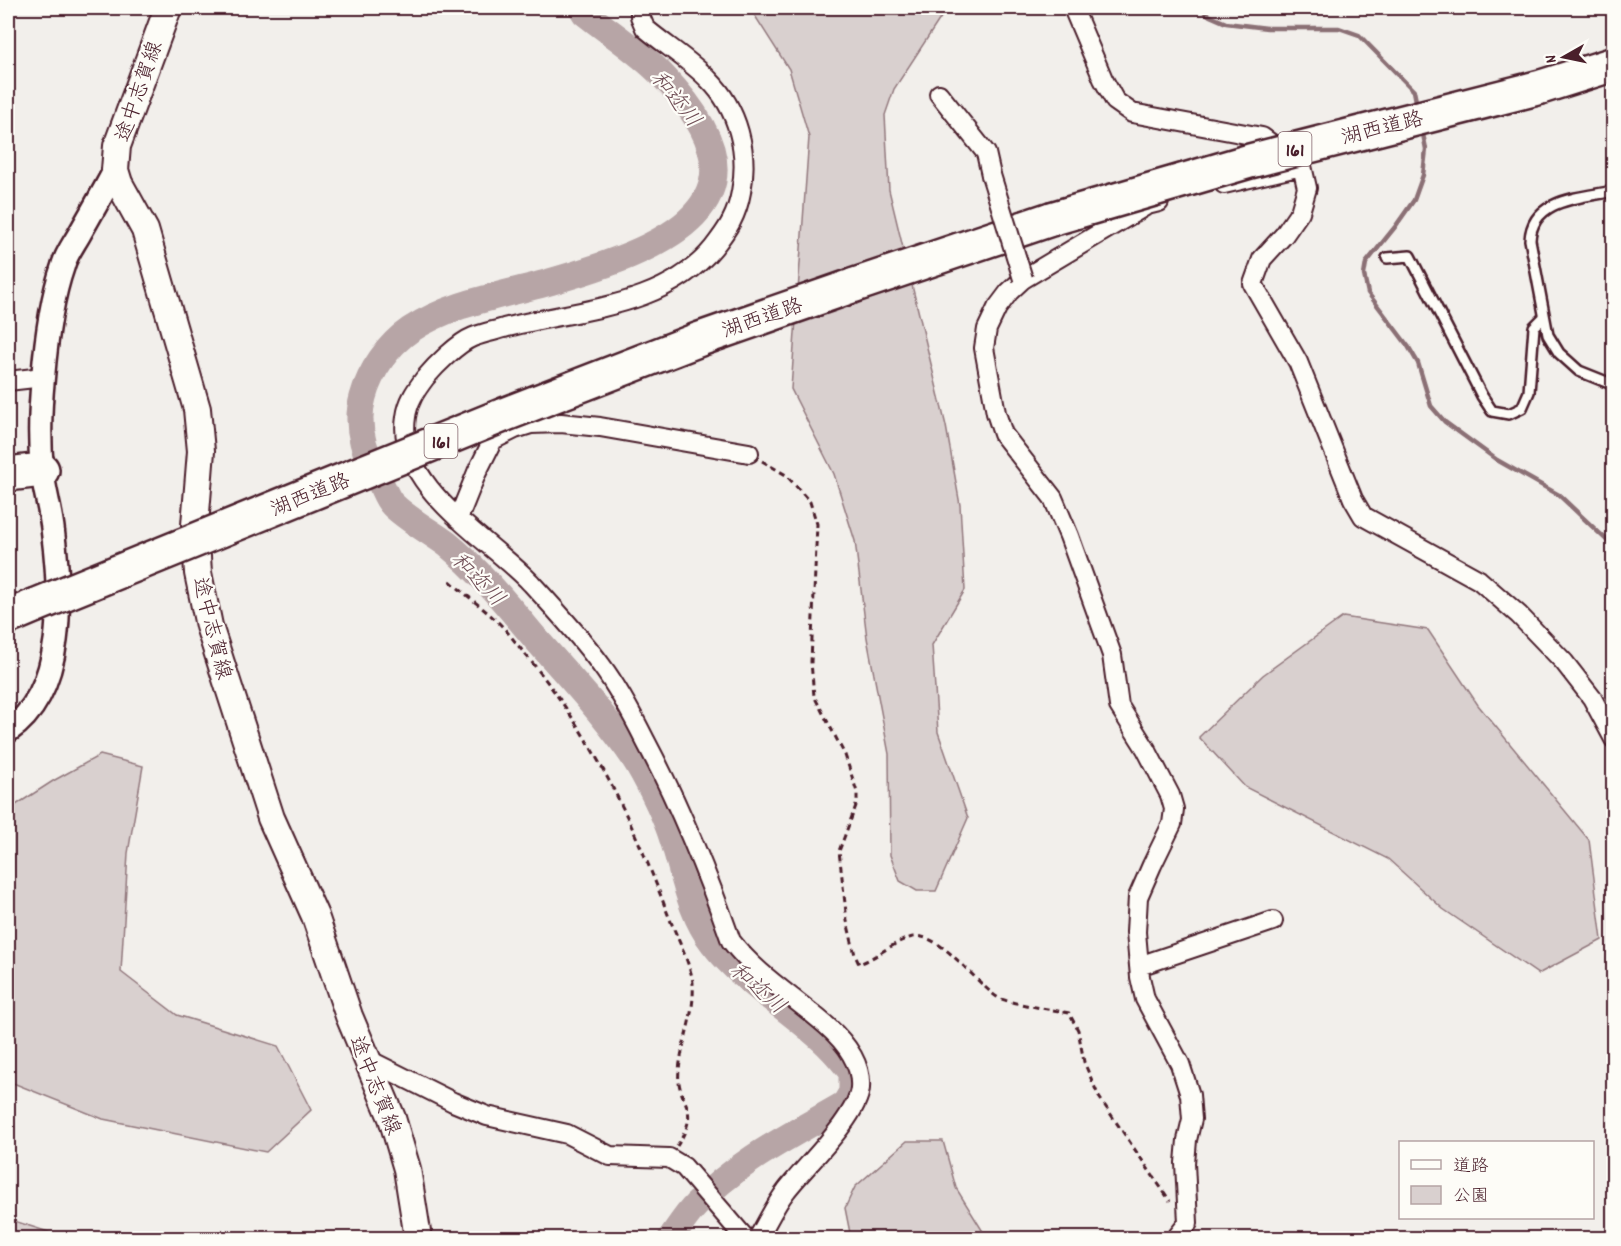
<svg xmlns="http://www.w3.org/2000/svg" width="1621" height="1246" font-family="Dekko,'Klee One',sans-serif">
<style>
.green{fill:#d9d0cf;stroke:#92787d;stroke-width:1.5}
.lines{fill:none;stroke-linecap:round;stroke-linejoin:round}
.stream{stroke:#8b6f75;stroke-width:4.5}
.river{stroke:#b7a5a6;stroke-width:27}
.service-casing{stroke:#4a1f2b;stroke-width:14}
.minor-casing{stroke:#4a1f2b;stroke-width:22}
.tertiary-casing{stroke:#4a1f2b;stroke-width:27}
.secondary-casing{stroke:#4a1f2b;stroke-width:30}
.motorway-casing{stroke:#4a1f2b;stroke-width:38}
.path{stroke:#4a1f2b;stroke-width:3;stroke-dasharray:6 4.5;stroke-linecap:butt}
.service{stroke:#fdfcf7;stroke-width:9}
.minor{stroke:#fdfcf7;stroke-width:18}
.tertiary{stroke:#fdfcf7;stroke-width:22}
.secondary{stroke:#fdfcf7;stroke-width:26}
.motorway{stroke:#fdfcf7;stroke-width:33}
.minor-bridge-casing{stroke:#4a1f2b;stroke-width:22;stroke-linecap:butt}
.motorway-bridge-casing{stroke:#4a1f2b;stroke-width:38;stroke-linecap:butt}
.minor-bridge{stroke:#fdfcf7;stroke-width:18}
.motorway-bridge{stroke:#fdfcf7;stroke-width:33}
.labels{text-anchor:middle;stroke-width:4.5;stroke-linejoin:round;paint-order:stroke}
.shield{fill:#fdfcf7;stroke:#806168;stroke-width:1.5}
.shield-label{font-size:20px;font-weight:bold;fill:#4a1f2b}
.street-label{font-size:21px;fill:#4a1f2b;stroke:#fdfcf7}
.water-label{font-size:22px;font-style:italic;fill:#704e56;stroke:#fdfcf7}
</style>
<rect width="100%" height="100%" fill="#f2efeb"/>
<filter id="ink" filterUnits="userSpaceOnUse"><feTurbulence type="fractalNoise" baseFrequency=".0167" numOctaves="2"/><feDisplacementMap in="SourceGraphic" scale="12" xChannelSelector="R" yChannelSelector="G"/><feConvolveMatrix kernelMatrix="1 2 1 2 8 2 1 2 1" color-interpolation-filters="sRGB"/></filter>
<g filter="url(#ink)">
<!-- green -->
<path class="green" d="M750 8H947L894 89 885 115 889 190 946 426 960 505 965 590 932 645 938 732 968 818 936 891H917L900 881 890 855 889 754 867 638 855 541 834 474 791 389 809 137 789 69Z
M1343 617 1428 630 1478 705 1589 840 1602 940 1538 974 1443 909 1388 859 1245 787 1199 737 1263 675Z
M100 755 143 766 128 853 121 972 177 1015 278 1046 311 1110 266 1152 103 1119 8 1081V810L53 781Z
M907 1141H943L956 1188 987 1238H851L845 1208 855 1187Z
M8 1219 67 1238H8Z"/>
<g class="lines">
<!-- stream -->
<path class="stream" d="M1200 8 1210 16 1226 23 1267 28H1339L1359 35 1414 91 1417 106
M1422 129 1426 149 1423 175 1414 200 1395 227 1366 263 1364 275 1368 293 1408 346 1418 363 1431 406 1445 422 1497 460 1559 495 1614 547"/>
<!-- river -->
<path class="river" d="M582 8 585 13C610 33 640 52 662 75 787 204 661 250 546 283 499 296 451 303 410 330 388 345 370 371 363 397 354 429 366 456 381 484 384 490 387 499 392 504 404 517 432 533 447 544 480 571 508 606 535 638 567 674 600 710 628 749 641 766 659 803 667 823 683 862 686 908 713 943 746 986 795 1011 832 1049 839 1056 845 1064 852 1072V1092L845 1104C792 1135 739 1160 696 1205 686 1215 679 1227 671 1238"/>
<defs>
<path id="service" d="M1614 191C1581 198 1532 198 1530 240L1548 335 1559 353 1579 371 1614 385
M1387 258 1410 256 1482 396 1492 411 1509 414 1522 408 1529 392 1534 327 1544 317"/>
<path id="minor" d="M640 8V16L645 28C665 45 692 62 709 80 738 109 749 152 741 192 737 215 728 229 713 248 663 309 575 309 504 328 494 331 483 333 473 337 458 343 436 365 425 378 416 390 408 401 406 417 395 487 490 539 531 583 555 609 580 636 601 665 619 689 633 716 646 742 680 806 707 873 731 941 759 977 793 996 827 1026 845 1042 862 1063 860 1088 858 1117 804 1167 786 1191 775 1205 767 1223 758 1238
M1073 8 1103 79 1115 101 1132 113 1262 137 1302 166 1307 188 1300 212 1284 235 1262 259 1253 284 1298 362 1353 499 1363 516 1479 580 1519 615 1564 662 1592 698 1614 739
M939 94 986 153 991 175
M1224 184 1302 166
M1159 202 1147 205 1023 279 1009 292 997 308 987 329 984 348 996 413 1003 434 1053 498 1069 536 1112 655 1119 706 1146 749 1170 795 1174 809 1172 824 1152 865 1138 897 1136 932 1140 977 1145 999 1180 1064 1190 1095 1192 1119 1187 1140 1185 1163 1188 1223 1176 1238
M8 381 43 377
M458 519 477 472 493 440 515 429 531 424 561 423 600 427 749 453
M1139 966 1273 921
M367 1059 453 1102 487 1116 567 1134 610 1156 669 1158 684 1167 745 1238"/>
<path id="tertiary" d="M8 731C67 691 61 594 53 532 51 511 44 490 42 469 39 439 40 408 43 378 46 341 51 300 63 266 66 254 74 244 80 233 92 212 104 191 115 170"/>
<path id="secondary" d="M168 8 117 146 115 170 119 183 145 230 197 409 201 451 195 525 198 573 209 626 271 818 315 916 349 1016 392 1118 407 1169 418 1238"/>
<path id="motorway" d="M1541 87 1614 64
M852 286 1051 219
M8 474 42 470
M8 617 34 606"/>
</defs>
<!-- service casing -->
<use href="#service" class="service-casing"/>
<!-- minor casing -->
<use href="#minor" class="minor-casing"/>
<!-- tertiary casing -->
<use href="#tertiary" class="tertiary-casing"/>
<!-- secondary casing -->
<use href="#secondary" class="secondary-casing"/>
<!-- motorway casing -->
<use href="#motorway" class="motorway-casing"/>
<!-- path -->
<path class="path" d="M762 461 786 475 810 502 817 524 811 662 814 696 845 755 857 792V803L839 851 847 921 855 955 859 964C878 957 894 941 913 937 939 931 976 983 997 997 1006 1003 1055 1010 1069 1013L1078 1030 1084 1062 1099 1097 1170 1201
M450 581C466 595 483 608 498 622 508 632 516 643 525 654 589 730 632 819 667 912 673 928 693 970 693 984 695 1014 682 1041 679 1070 675 1105 704 1104 677 1146"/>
<!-- service -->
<use href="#service" class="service"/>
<!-- minor -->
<use href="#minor" class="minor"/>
<!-- tertiary -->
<use href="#tertiary" class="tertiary"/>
<!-- secondary -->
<use href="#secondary" class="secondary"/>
<!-- motorway -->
<use href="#motorway" class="motorway"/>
<defs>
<path id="minor-bridge" d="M991 175 1023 279"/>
<path id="motorway-bridge" d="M1051 219 1250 161 1541 87
M34 606 506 414 700 339 852 286"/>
</defs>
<!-- minor-bridge casing -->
<use href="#minor-bridge" class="minor-bridge-casing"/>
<!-- motorway-bridge casing -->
<use href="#motorway-bridge" class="motorway-bridge-casing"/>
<!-- minor-bridge -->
<use href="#minor-bridge" class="minor-bridge"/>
<!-- motorway-bridge -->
<use href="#motorway-bridge" class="motorway-bridge"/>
</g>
</g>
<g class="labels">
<!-- shield labels -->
<g class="shield">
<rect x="1278.5" y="132" width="33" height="34" rx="4.5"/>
<rect x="424.5" y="424" width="33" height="34" rx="4.5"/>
</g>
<g class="shield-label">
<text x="1295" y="156">161</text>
<text x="441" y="448">161</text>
</g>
<!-- street labels -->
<g class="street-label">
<text transform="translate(138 91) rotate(-71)" y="7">途中志賀線</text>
<text transform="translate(1382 127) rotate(-14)" y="7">湖西道路</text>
<text transform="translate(762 317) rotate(-19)" y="7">湖西道路</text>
<text transform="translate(310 494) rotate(-22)" y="7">湖西道路</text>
<text transform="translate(213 628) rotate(76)" y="7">途中志賀線</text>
<text transform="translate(376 1085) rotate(68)" y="7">途中志賀線</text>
</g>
<!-- water labels -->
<g class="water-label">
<text transform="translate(677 98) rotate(51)" y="8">和迩川</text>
<text transform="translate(479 578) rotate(46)" y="8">和迩川</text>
<text transform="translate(759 987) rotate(41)" y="8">和迩川</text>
</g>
</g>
<!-- margin -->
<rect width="1621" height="1246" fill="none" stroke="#fdfcf7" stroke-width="30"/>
<rect x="15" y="15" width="1591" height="1216" fill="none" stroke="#4a1f2b" stroke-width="2" filter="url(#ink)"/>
<!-- legend -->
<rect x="1399" y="1141" width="195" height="78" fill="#fdfcf7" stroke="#b5a4a5" stroke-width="1.5"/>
<rect x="1411" y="1160" width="30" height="9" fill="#fdfcf7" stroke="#b5a4a5" stroke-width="1.5"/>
<text x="1453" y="1171" font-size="18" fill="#4a1f2b">道路</text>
<rect x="1411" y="1186" width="30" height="18" fill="#d9d0cf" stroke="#b5a4a5" stroke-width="1.5"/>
<text x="1453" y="1201" font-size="18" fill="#4a1f2b">公園</text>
<!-- north arrow -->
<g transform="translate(1564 57) rotate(261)" stroke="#fdfcf7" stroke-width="4.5" paint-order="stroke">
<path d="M0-4.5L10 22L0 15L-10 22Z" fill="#4a1f2b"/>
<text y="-9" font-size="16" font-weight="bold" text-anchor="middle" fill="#4a1f2b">N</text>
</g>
</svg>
